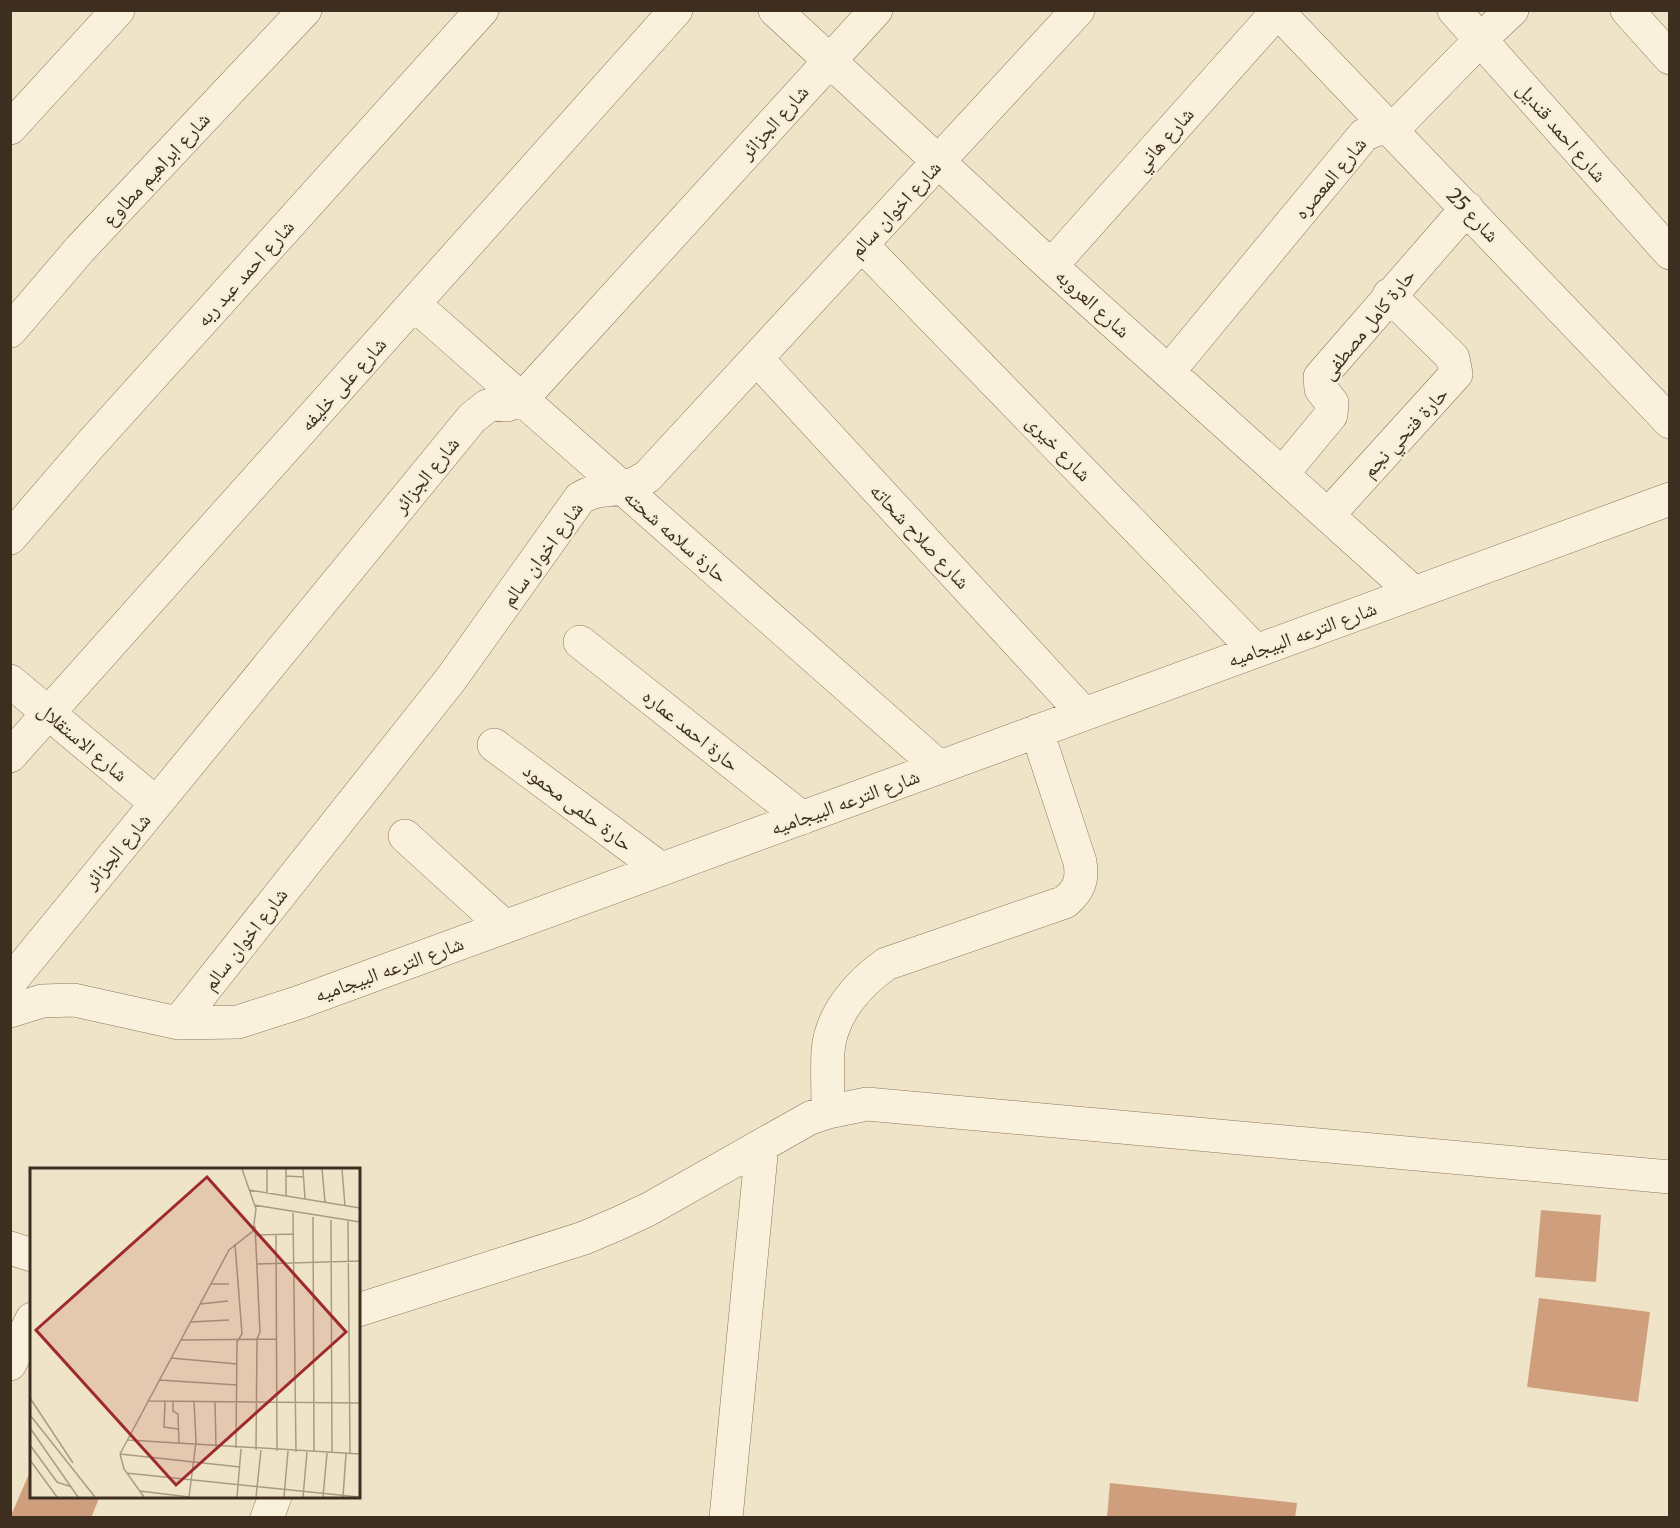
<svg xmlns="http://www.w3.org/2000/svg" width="1680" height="1528" font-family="Merriweather,'Noto Naskh Arabic',serif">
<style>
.building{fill:#cf9f7d}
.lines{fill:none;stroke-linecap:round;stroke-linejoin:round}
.minor-casing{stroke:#8d765c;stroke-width:34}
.minor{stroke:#faf1dc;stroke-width:33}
.labels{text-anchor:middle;stroke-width:4.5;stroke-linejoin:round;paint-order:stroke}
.street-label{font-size:20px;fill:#3d2e20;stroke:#f7eed8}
.inset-road{fill:none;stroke:#a89b85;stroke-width:1.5}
.view{fill:#9e2a2b;fill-opacity:0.15;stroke:#9e2a2b;stroke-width:3}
.inset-edge{fill:none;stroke:#3d2e20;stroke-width:3}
</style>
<rect width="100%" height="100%" fill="#f0e4c8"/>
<!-- building -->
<path class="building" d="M1541 1210 1601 1215 1596 1282 1535 1277Z
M1539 1298 1650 1312 1638 1402 1527 1387Z
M32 1467V1496H100L91 1518H10Z
M1110 1483 1297 1503 1295 1518H1107Z"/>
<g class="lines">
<defs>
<path id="minor" d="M775 10 1051 266 1414 593
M1276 10 1670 422
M1454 10 1670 253
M1627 10 1670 58
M10 128 118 10
M862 245 1256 651
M1051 266 1277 12
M414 304 939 767
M10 331 80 249 305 10
M757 359 1084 714
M1169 371 1364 135C1376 128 1388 128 1400 122L1481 39 1512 10
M1283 473 1331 415 1332 403 1321 389 1320 377 1467 208
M1329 514 1456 374 1453 358 1389 295
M10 538 91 444 482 10
M580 642 802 818
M10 681 156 803
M494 745 661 869
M10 756 676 10
M405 836 505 927
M10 982 472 418 487 406 497 404 507 405 521 400 876 10
M10 1011 42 1001 74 1000 178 1023 238 1022 300 1002 1670 499
M178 1023 451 679 580 498C598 487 611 492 629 486 635 484 641 480 647 477L1078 10
M828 1112C828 1091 827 1071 828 1051 831 1014 858 984 886 964L1065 902C1079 890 1083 881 1080 862L1037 731
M10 1248 32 1255
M358 1310 584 1238 617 1224 649 1209 810 1118 828 1112 867 1104 1670 1177
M10 1364 32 1319
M267 1518 275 1496
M726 1518 762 1145"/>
</defs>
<!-- minor casing -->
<use href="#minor" class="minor-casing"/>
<!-- minor -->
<use href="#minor" class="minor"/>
</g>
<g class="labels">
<!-- street labels -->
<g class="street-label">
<text transform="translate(774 122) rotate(-48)" y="7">شارع الجزائر</text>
<text transform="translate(1562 132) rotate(49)" y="7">شارع احمد قنديل</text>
<text transform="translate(1164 139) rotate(-48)" y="7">شارع هاني</text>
<text transform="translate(156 169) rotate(-47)" y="7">شارع ابراهيم مطاوع</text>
<text transform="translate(1330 178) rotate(-50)" y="7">شارع المعصره</text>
<text transform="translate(895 209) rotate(-47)" y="7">شارع اخوان سالم</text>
<text transform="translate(1473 215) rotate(46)" y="7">شارع 25</text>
<text transform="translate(245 273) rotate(-48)" y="7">شارع احمد عبد ربه</text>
<text transform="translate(1093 303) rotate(42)" y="7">شارع العروبه</text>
<text transform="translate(1368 324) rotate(-51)" y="7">حارة كامل مصطفى</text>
<text transform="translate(343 384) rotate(-48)" y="7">شارع على خليفه</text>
<text transform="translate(1405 432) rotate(-47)" y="7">حارة فتحي نجم</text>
<text transform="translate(1059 448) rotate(46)" y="7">شارع خيرى</text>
<text transform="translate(426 475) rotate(-51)" y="7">شارع الجزائر</text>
<text transform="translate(676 536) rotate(41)" y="7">حارة سلامه شحته</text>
<text transform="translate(920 536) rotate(47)" y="7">شارع صلاح شحاته</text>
<text transform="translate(542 554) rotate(-54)" y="7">شارع اخوان سالم</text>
<text transform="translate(1302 634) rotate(-20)" y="7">شارع الترعه البيجاميه</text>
<text transform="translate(691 730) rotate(39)" y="7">حارة احمد عماره</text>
<text transform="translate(83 742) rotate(40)" y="7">شارع الاستقلال</text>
<text transform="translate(845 802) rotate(-20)" y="7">شارع الترعه البيجاميه</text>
<text transform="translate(578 807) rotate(37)" y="7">حارة حلمى محمود</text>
<text transform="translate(117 851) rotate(-50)" y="7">شارع الجزائر</text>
<text transform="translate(245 939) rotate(-52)" y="7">شارع اخوان سالم</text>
<text transform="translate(389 969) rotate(-20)" y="7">شارع الترعه البيجاميه</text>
</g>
</g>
<!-- overview -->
<g transform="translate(30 1168)">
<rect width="330" height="330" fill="#f0e4c8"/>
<path class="inset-road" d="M237 1V25M256 1V28M273 1 275 31M292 1 295 34M312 1 315 38M256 8 274 9M219 22 330 40M224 37 330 54M263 45 266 284M283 49 284 284M301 52 302 285M318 53 320 286M225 58 230 164 227 171 226 282M246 66 247 283M226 67 263 66M205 76 212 166 207 174 206 280M227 96 330 93M180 116H199M170 136 198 133M160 154 199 152M151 172 247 171M141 190 207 196M129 212 207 217M0 230 43 295M119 233 330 235M135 233 134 259 148 261M143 233V243L148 246 149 276M185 233 186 279M0 247 65 329M0 260 48 329M98 272 330 286M0 277 27 314 42 319M90 286 199 82 223 63 226 41 212 1M90 286 210 299M90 286 94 301 114 329M0 292 27 329M96 305 329 329M110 323 159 329M159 329 166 274 164 233M207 329 211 281M226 329 231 282M254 329 258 283M273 329 277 284M293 329 297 285M313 329 316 286"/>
<path class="view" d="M177 9 316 164 146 317 6 162Z"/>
<rect width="330" height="330" class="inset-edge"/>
</g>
<!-- border -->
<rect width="1680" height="1528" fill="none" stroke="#3d2e20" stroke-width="24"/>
</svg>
